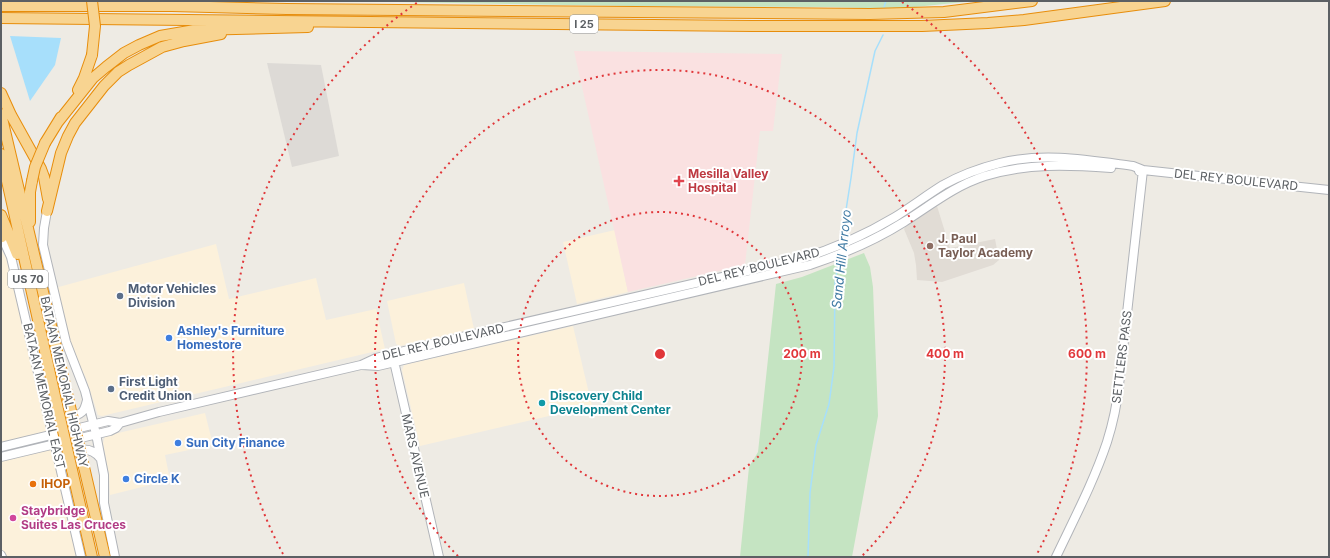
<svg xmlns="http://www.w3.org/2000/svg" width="1330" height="558" font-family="Inter,sans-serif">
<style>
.commercial{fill:#fcf1db}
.industrial{fill:#dddad6}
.education{fill:#e1dcd5}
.medical{fill:#fae1e1}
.green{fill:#c5e4c2}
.water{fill:#a7dffb}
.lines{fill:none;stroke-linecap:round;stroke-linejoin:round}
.stream{stroke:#a7dffb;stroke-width:1.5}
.secondary-casing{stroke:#b1b4b9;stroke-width:10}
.highway-casing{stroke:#e78d0b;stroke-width:12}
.secondary{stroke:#fff;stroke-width:8}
.highway{stroke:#f8d491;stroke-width:10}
.highway-bridge-casing{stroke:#e78d0b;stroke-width:12;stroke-linecap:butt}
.highway-bridge{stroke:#f8d491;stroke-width:10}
.ring{fill:none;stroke:#e1373a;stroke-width:2;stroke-dasharray:2 4}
.health-dot{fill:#e0444e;stroke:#fff;stroke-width:1.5}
.education-dot{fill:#8d6e63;stroke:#fff;stroke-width:1.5}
.service-dot{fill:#5c6f8a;stroke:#fff;stroke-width:1.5}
.shop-dot{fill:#3f7fe0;stroke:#fff;stroke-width:1.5}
.culture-dot{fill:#0f9aa8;stroke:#fff;stroke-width:1.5}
.food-dot{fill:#e8710a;stroke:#fff;stroke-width:1.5}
.hotel-dot{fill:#d1479c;stroke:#fff;stroke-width:1.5}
.labels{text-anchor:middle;stroke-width:4;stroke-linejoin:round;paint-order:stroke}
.shield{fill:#fff;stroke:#8d9092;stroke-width:1}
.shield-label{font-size:11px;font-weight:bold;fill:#5c6064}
.health-label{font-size:12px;font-weight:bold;fill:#be3a42;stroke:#fff;text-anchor:start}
.street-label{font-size:12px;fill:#5c6064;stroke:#fff}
.education-label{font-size:12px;font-weight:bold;fill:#785e54;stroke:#fff;text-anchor:start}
.service-label{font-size:12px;font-weight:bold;fill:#4e5e75;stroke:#fff;text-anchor:start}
.shop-label{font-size:12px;font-weight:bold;fill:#366cbe;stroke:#fff;text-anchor:start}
.culture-label{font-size:12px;font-weight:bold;fill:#0d838f;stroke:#fff;text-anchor:start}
.food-label{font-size:12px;font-weight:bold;fill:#c56008;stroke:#fff;text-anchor:start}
.hotel-label{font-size:12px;font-weight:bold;fill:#b23c85;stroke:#fff;text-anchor:start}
.water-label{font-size:13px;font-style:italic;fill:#417ba4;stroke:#fff}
.centre{fill:#e1373a;stroke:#fff;stroke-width:2}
.ring-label{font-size:12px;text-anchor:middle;font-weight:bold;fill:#e1373a;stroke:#fff;stroke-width:4;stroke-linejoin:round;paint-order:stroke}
</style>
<rect width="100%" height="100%" fill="#eeebe4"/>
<!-- commercial -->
<path class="commercial" d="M615 230 628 292 577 304 563 242Z
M216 244 229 299 316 278 326 320 376 309 385 349 102 416 98 415 86 378 70 346 55 288Z
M1 249 10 265 77 557H6L1 548Z
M464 283 474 329 400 346 396 344 387 301Z
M573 326 592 406 420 446 402 370 404 365Z
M205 413 213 445 165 455 170 480 110 495 109 475 103 443 105 436Z"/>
<!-- industrial -->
<path class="industrial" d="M267 63 321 65 339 156 292 167Z"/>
<!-- education -->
<path class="education" d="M937 206 950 248 995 239 999 260 993 265 942 282 917 280 916 265 914 253 904 229 906 226Z"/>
<!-- medical -->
<path class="medical" d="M574 51 782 54 773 131H760L745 265 628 292Z"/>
<!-- green -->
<path class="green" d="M341 1H975L894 9 829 7 628 6Z
M864 253 870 267 873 287 878 416 852 557H740L749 467 758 452 776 284 802 277Z"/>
<!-- water -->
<path class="water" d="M10 36 61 38 55 65 30 101Z"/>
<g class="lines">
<!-- stream -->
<path class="stream" d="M884 7 886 1
M841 242 851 178 857 133 875 51 883 35
M808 557 810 493 816 445 829 404 834 367 835 283 839 257"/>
<defs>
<path id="secondary" d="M1139 171 1143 170 1329 190
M47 211 44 228 43 245 66 342 85 391 96 434 104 475V503L115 557
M2 237 11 257 81 557
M393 357 439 557
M362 365 378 366 810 265C843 254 874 241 904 222 931 205 954 186 985 176 1026 163 1069 165 1111 168
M54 418C62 421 76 417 82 412 85 409 86 404 87 400
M1 447 108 421 120 423 159 412 361 365 376 358 457 338 800 259C833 249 865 235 895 217 911 207 927 195 943 185 961 175 980 168 1000 163 1044 152 1088 160 1133 166L1143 170
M1 457 110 431 116 428 120 423
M64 457C76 449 90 445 100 458
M1 555 2 557
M1056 557C1074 519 1094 481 1107 442 1113 423 1117 404 1119 385L1143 170"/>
<path id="highway" d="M1 6H172L287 9 870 14 944 12 1032 1
M1 18 752 26H922L988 23 1024 20 1165 1
M78 90 84 78 92 55
M1 93 11 115 41 169 44 177 48 199
M1 114 69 402
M58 122 93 78 106 67 124 53 139 45 160 36 195 30 308 27
M45 143 61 117
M1 154 57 405
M47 211 61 153 68 136 75 123 104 86 118 72 129 65 162 47 184 41 221 34
M1 215 17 254
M30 222V192L32 181
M1 235 2 237
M84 467 105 557
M72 470 92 557"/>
</defs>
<!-- secondary casing -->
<use href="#secondary" class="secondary-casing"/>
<!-- highway casing -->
<use href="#highway" class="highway-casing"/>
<!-- secondary -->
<use href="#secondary" class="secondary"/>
<!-- highway -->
<use href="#highway" class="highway"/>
<defs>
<path id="highway-bridge" d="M92 55 95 26 92 1
M32 181 35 167 45 143
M69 402 84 467
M57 405 72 470"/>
</defs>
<!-- highway-bridge casing -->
<use href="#highway-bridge" class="highway-bridge-casing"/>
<!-- highway-bridge -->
<use href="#highway-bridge" class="highway-bridge"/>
</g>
<!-- distance rings -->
<g class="ring">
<circle cx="660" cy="354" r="142"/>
<path d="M458 556A285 285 0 1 1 862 556"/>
<path d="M283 554A427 427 0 0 1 418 2M902 2A427 427 0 0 1 1037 554"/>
</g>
<!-- markers -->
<path class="health-dot" d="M677 175h4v4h4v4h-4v4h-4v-4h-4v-4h4z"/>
<circle class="education-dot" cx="930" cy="246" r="4"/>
<g class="service-dot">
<circle cx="120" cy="296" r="4"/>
<circle cx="111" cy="389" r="4"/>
</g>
<g class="shop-dot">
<circle cx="169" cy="338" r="4"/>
<circle cx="178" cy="443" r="4"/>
<circle cx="126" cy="479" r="4"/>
</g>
<circle class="culture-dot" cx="542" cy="403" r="4"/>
<circle class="food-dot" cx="33" cy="484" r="4"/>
<circle class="hotel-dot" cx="13" cy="518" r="4"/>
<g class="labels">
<!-- shield labels -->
<g class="shield">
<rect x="570" y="15" width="28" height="18" rx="3"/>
<rect x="8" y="270" width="40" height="18" rx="3"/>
</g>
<g class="shield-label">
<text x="584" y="28">I 25</text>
<text x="28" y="283">US 70</text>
</g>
<!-- health labels -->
<g class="health-label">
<text x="688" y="178">Mesilla Valley<tspan x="688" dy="14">Hospital</tspan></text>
</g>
<!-- street labels -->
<g class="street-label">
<text transform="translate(1236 180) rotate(6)" y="4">DEL REY BOULEVARD</text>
<text transform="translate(759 267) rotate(-14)" y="4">DEL REY BOULEVARD</text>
<text transform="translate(443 342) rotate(-13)" y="4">DEL REY BOULEVARD</text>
<text transform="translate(1122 357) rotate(-83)" y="4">SETTLERS PASS</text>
<text transform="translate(64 382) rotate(77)" y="4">BATAAN MEMORIAL HIGHWAY</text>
<text transform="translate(44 396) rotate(77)" y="4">BATAAN MEMORIAL EAST</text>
<text transform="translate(415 456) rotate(77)" y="4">MARS AVENUE</text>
</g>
<!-- education labels -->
<g class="education-label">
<text x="938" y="243">J. Paul<tspan x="938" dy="14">Taylor Academy</tspan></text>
</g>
<!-- service labels -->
<g class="service-label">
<text x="128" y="293">Motor Vehicles<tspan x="128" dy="14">Division</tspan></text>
<text x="119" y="386">First Light<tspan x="119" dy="14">Credit Union</tspan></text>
</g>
<!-- shop labels -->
<g class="shop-label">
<text x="177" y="335">Ashley's Furniture<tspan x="177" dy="14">Homestore</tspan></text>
<text x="186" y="447">Sun City Finance</text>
<text x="134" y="483">Circle K</text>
</g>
<!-- culture labels -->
<g class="culture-label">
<text x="550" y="400">Discovery Child<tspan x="550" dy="14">Development Center</tspan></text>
</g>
<!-- food labels -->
<g class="food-label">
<text x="41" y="488">IHOP</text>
</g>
<!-- hotel labels -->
<g class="hotel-label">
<text x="21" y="515">Staybridge<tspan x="21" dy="14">Suites Las Cruces</tspan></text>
</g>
<!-- water labels -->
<g class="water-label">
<text transform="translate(841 259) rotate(-84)" y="5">Sand Hill Arroyo</text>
</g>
</g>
<circle cx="660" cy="354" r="6" class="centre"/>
<g class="ring-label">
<text x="802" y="358">200 m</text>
<text x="945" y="358">400 m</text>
<text x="1087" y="358">600 m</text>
</g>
<!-- border -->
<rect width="1330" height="558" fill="none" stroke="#5c6064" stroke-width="4"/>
</svg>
